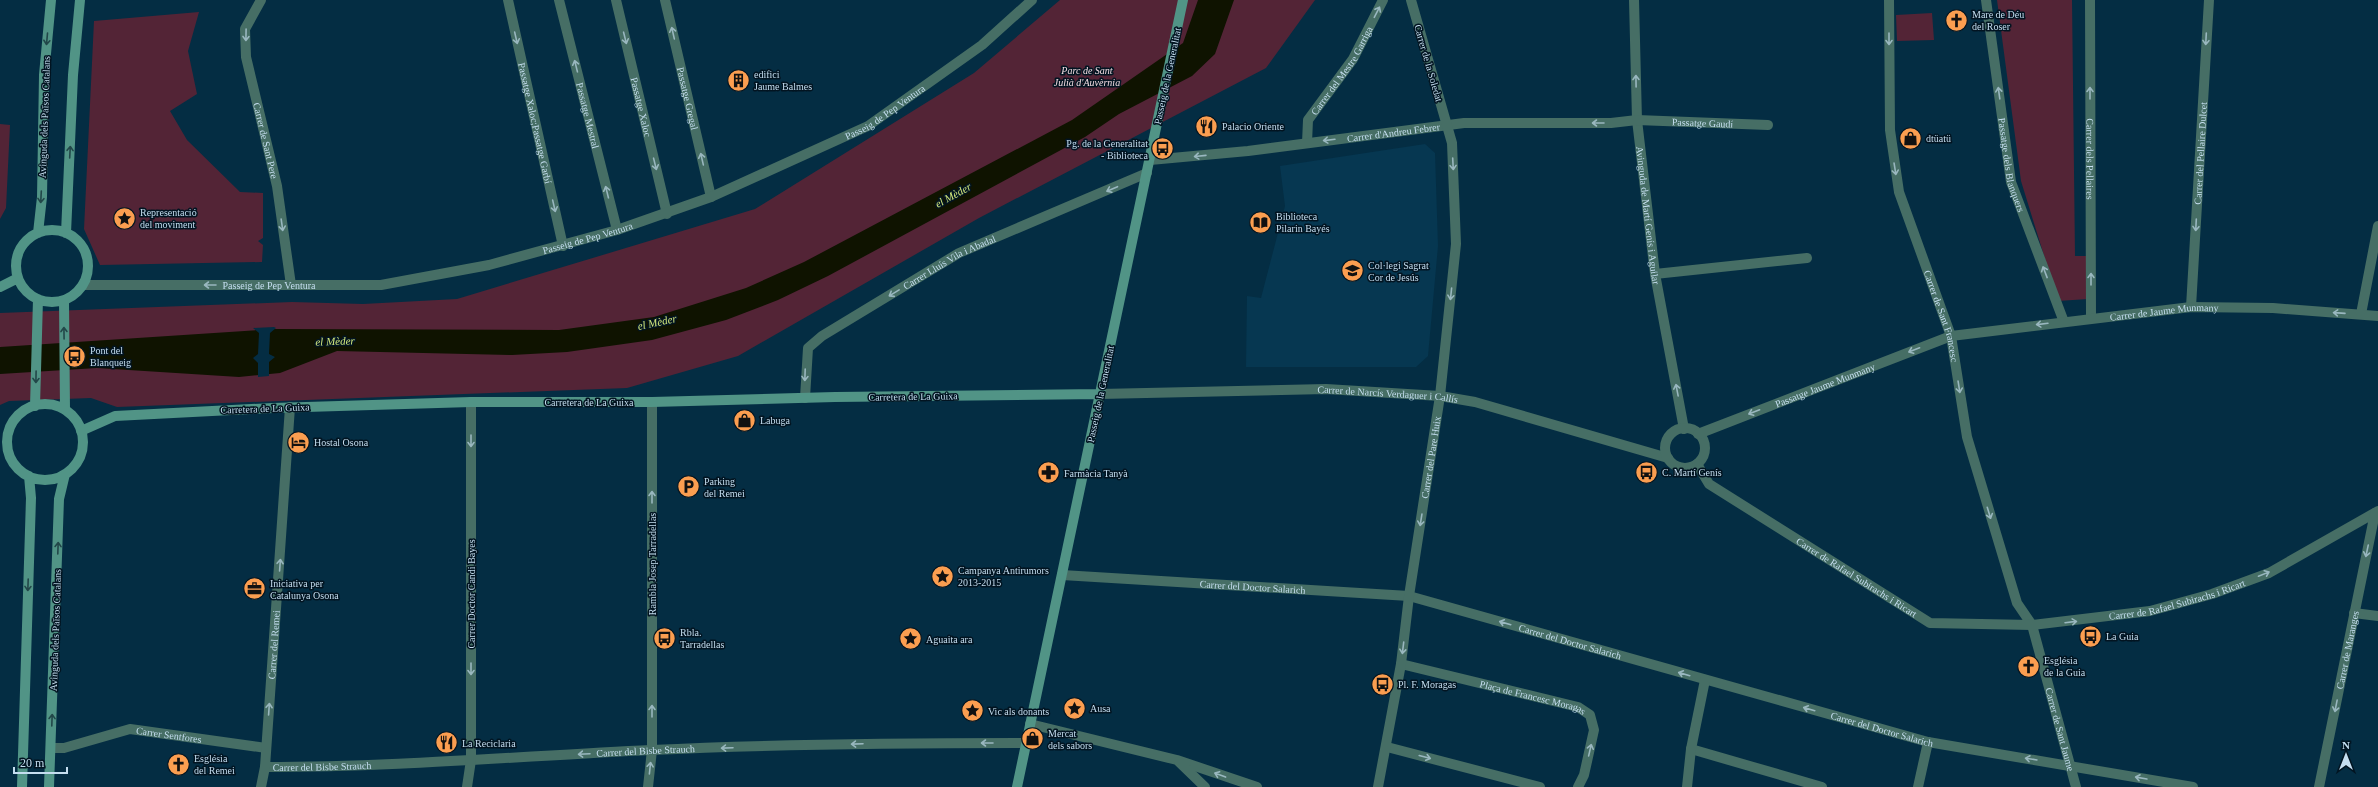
<svg xmlns="http://www.w3.org/2000/svg" width="2378" height="787" font-family="'Times New Roman',serif">
<style>
.built{fill:#063751}
.green{fill:#532436}
.water{fill:#0f1300}
.pier{fill:#042d43}
.lines{fill:none;stroke-linecap:round;stroke-linejoin:round}
.street{stroke:#466e65;stroke-width:10}
.secondary{stroke:#519486;stroke-width:10}
.oneway{stroke:#99b7bf}
.oneway2{stroke:#224749}
.labels{text-anchor:middle;stroke-width:3;stroke-linejoin:round;paint-order:stroke}
.poi-label{font-size:10px;fill:#c5def0;stroke:#021421;text-anchor:start}
.street-label{font-size:10px;fill:#c5def0;stroke:#021421}
.park-label{font-size:10px;font-style:italic;fill:#f3dce2;stroke:#021421}
.water-label{font-size:11px;font-style:italic;fill:#d4e97c;stroke:#021421}
</style>
<rect width="100%" height="100%" fill="#042d43"/>
<!-- built -->
<path class="built" d="M1425 144 1435 153 1438 246 1428 356 1416 367H1246L1247 296 1261 298 1285 206 1280 166Z"/>
<!-- green -->
<path class="green" d="M1060 0H1315L1266 68 979 218 738 356 627 388 117 407 91 398 9 401 0 405V313L292 302 363 304 457 299 755 209 974 73Z
M1997 0H2072L2075 256H2088V299L2058 301 2021 181Z
M199 12 188 51 197 94 170 111 187 140 240 192 263 193V238L258 241 263 245 262 262 100 265 84 229 94 21Z
M1932 13 1934 40 1897 41 1896 15Z
M0 124 10 125 6 208 0 219Z"/>
<!-- water -->
<path class="water" d="M1198 0H1234L1215 54 1192 76 1119 114 1085 137 828 276 778 300 726 320 652 340 567 352 512 355 337 351 280 373 239 377 97 368 0 374V347L274 329 559 330 654 317 746 288 804 262 1072 120 1183 43Z"/>
<!-- pier -->
<path class="pier" d="M274 327 276 328 270 333 269 354 275 357 269 362V376L258 377V363L253 358 258 354 259 333 253 328Z"/>
<g class="lines">
<!-- street -->
<g class="street">
<path id="s1" d="M261 0 245 29 246 57 277 186 291 285"/>
<path id="s2" d="M508 0 563 246"/>
<path id="s3" d="M559 0 617 230"/>
<path id="s4" d="M616 0 667 214"/>
<path id="s5" d="M665 0 711 197"/>
<path id="s6" d="M1634 0 1637 120 1655 274 1684 429"/>
<path id="s7" d="M1889 0 1890 130 1899 192 1951 336 1967 437 2017 603 2032 625 2076 787"/>
<path id="s8" d="M1986 0 2011 182 2064 322"/>
<path id="s9" d="M2090 0 2091 318"/>
<path id="s10" d="M1307 143 1308 120 1353 59 1383 0"/>
<path id="s11" d="M1150 160 1248 151 1464 123H1611L1637 120 1768 125"/>
<path d="M1655 274 1807 258"/>
<path id="s12" d="M83 285H381L489 265 617 230 711 197 868 126 982 45 1032 0"/>
<path id="s13" d="M2191 307 2209 0"/>
<path d="M2361 314 2378 226"/>
<path id="s14" d="M1100 394 1326 389 1440 396 1475 402 1668 458"/>
<path id="s15" d="M805 398 808 348 822 336 959 253 1147 173"/>
<circle cx="1685" cy="448" r="20"/>
<path id="s16" d="M1698 434 1951 336 2191 307 2273 308 2378 316"/>
<path id="s17" d="M1697 464 1709 484 1930 623 2032 625 2150 611 2212 594 2269 573 2378 511"/>
<path id="s18" d="M1062 575 1409 596 1928 742 2193 787"/>
<path d="M2354 613 2378 616"/>
<path id="s19" d="M1401 664 1578 707 1590 715 1594 730 1584 775 1578 787"/>
<path d="M1030 724 1177 760 1257 787"/>
<path d="M1387 747 1540 787"/>
<path id="s20" d="M51 748H64L130 729 266 748"/>
<path d="M1691 749 1822 787"/>
<path d="M1179 762 1205 787"/>
<path id="s21" d="M265 767C394 767 523 756 651 750 776 744 901 743 1026 743"/>
<path id="s22" d="M261 787 265 767 290 407"/>
<path d="M467 787 471 760V402"/>
<path d="M648 787 652 750V402"/>
<path id="s23" d="M1378 787 1401 664 1409 596 1440 396 1456 244 1452 143 1411 0"/>
<path d="M1687 787 1691 749 1705 680"/>
<path d="M1918 787 1928 742"/>
<path id="s24" d="M2319 787 2375 513"/>
</g>
<!-- secondary -->
<path class="secondary" d="M16 266a36 36 0 1 1 72 0a36 36 0 1 1-72 0Z
M38 233 42 197 44 75 51 0
M66 233 73 75 80 0
M0 287 18 278
M64 300 65 410
M7 442a38 38 0 1 1 76 0a38 38 0 1 1-76 0Z
M35 406 38 299
M81 431 115 416 273 408 471 402H652L835 397 1100 394
M22 787 31 498 29 476
M49 787 59 499 65 474
M1017 787 1183 0"/>
</g>
<!-- one-way arrows -->
<defs><path id="oneway-shaft" d="M-6 0H5M1.5-3L5.5 0L1.5 3" fill="none" stroke-width="1.6" stroke-linecap="round" stroke-linejoin="round"/></defs>
<g class="oneway">
<use href="#oneway-shaft" transform="translate(1377 12) rotate(-63)"/>
<use href="#oneway-shaft" transform="translate(673 33) rotate(-103)"/>
<use href="#oneway-shaft" transform="translate(246 35) rotate(91)"/>
<use href="#oneway-shaft" transform="translate(516 38) rotate(77)"/>
<use href="#oneway-shaft" transform="translate(625 38) rotate(76)"/>
<use href="#oneway-shaft" transform="translate(1889 39) rotate(90)"/>
<use href="#oneway-shaft" transform="translate(2206 39) rotate(93)"/>
<use href="#oneway-shaft" transform="translate(576 66) rotate(-104)"/>
<use href="#oneway-shaft" transform="translate(1636 81) rotate(-91)"/>
<use href="#oneway-shaft" transform="translate(1999 93) rotate(-98)"/>
<use href="#oneway-shaft" transform="translate(2090 93) rotate(-90)"/>
<use href="#oneway-shaft" transform="translate(1598 123) rotate(-180)"/>
<use href="#oneway-shaft" transform="translate(1329 140) rotate(173)"/>
<use href="#oneway-shaft" transform="translate(1200 156) rotate(174)"/>
<use href="#oneway-shaft" transform="translate(702 159) rotate(-103)"/>
<use href="#oneway-shaft" transform="translate(655 164) rotate(76)"/>
<use href="#oneway-shaft" transform="translate(1453 164) rotate(87)"/>
<use href="#oneway-shaft" transform="translate(1895 169) rotate(81)"/>
<use href="#oneway-shaft" transform="translate(1112 189) rotate(157)"/>
<use href="#oneway-shaft" transform="translate(607 192) rotate(-104)"/>
<use href="#oneway-shaft" transform="translate(554 206) rotate(77)"/>
<use href="#oneway-shaft" transform="translate(282 225) rotate(82)"/>
<use href="#oneway-shaft" transform="translate(2196 225) rotate(93)"/>
<use href="#oneway-shaft" transform="translate(2045 272) rotate(-111)"/>
<use href="#oneway-shaft" transform="translate(2091 279) rotate(-90)"/>
<use href="#oneway-shaft" transform="translate(210 285) rotate(180)"/>
<use href="#oneway-shaft" transform="translate(894 293) rotate(149)"/>
<use href="#oneway-shaft" transform="translate(1451 294) rotate(96)"/>
<use href="#oneway-shaft" transform="translate(2339 313) rotate(-176)"/>
<use href="#oneway-shaft" transform="translate(2042 324) rotate(173)"/>
<use href="#oneway-shaft" transform="translate(1914 350) rotate(159)"/>
<use href="#oneway-shaft" transform="translate(805 375) rotate(92)"/>
<use href="#oneway-shaft" transform="translate(1959 387) rotate(81)"/>
<use href="#oneway-shaft" transform="translate(1677 390) rotate(-101)"/>
<use href="#oneway-shaft" transform="translate(1754 412) rotate(159)"/>
<use href="#oneway-shaft" transform="translate(471 441) rotate(90)"/>
<use href="#oneway-shaft" transform="translate(652 497) rotate(-90)"/>
<use href="#oneway-shaft" transform="translate(1989 513) rotate(73)"/>
<use href="#oneway-shaft" transform="translate(1421 520) rotate(99)"/>
<use href="#oneway-shaft" transform="translate(2367 551) rotate(102)"/>
<use href="#oneway-shaft" transform="translate(280 565) rotate(-86)"/>
<use href="#oneway-shaft" transform="translate(2264 574) rotate(-22)"/>
<use href="#oneway-shaft" transform="translate(2071 622) rotate(-7)"/>
<use href="#oneway-shaft" transform="translate(1505 623) rotate(-164)"/>
<use href="#oneway-shaft" transform="translate(1403 648) rotate(97)"/>
<use href="#oneway-shaft" transform="translate(471 669) rotate(90)"/>
<use href="#oneway-shaft" transform="translate(1684 674) rotate(-164)"/>
<use href="#oneway-shaft" transform="translate(2336 706) rotate(101)"/>
<use href="#oneway-shaft" transform="translate(269 709) rotate(-86)"/>
<use href="#oneway-shaft" transform="translate(1809 709) rotate(-164)"/>
<use href="#oneway-shaft" transform="translate(652 711) rotate(-90)"/>
<use href="#oneway-shaft" transform="translate(987 743) rotate(180)"/>
<use href="#oneway-shaft" transform="translate(857 744) rotate(178)"/>
<use href="#oneway-shaft" transform="translate(727 748) rotate(178)"/>
<use href="#oneway-shaft" transform="translate(1590 750) rotate(-77)"/>
<use href="#oneway-shaft" transform="translate(584 754) rotate(177)"/>
<use href="#oneway-shaft" transform="translate(1425 757) rotate(15)"/>
<use href="#oneway-shaft" transform="translate(2031 759) rotate(-171)"/>
<use href="#oneway-shaft" transform="translate(650 768) rotate(-84)"/>
<use href="#oneway-shaft" transform="translate(1220 775) rotate(-160)"/>
<use href="#oneway-shaft" transform="translate(2141 778) rotate(-170)"/>
</g>
<g class="oneway2">
<use href="#oneway-shaft" transform="translate(47 39) rotate(95)"/>
<use href="#oneway-shaft" transform="translate(70 152) rotate(-87)"/>
<use href="#oneway-shaft" transform="translate(41 197) rotate(93)"/>
<use href="#oneway-shaft" transform="translate(64 333) rotate(-91)"/>
<use href="#oneway-shaft" transform="translate(36 377) rotate(91)"/>
<use href="#oneway-shaft" transform="translate(58 548) rotate(-88)"/>
<use href="#oneway-shaft" transform="translate(28 585) rotate(92)"/>
<use href="#oneway-shaft" transform="translate(52 720) rotate(-88)"/>
</g>
<!-- icons -->
<defs>
<symbol id="church-disc" viewBox="-11 -11 22 22"><circle r="9.5" fill="#fb9e50" stroke="#021421"/><path d="M-1.2-6h2.4v3.5h3.3v2.4h-3.3V6h-2.4V-.1h-3.3v-2.4h3.3Z" fill="#111"/></symbol>
<symbol id="building-disc" viewBox="-11 -11 22 22"><circle r="9.5" fill="#fb9e50" stroke="#021421"/><path d="M-4-6H4V6H1V3H-1V6H-4ZM-2.5-4.3h1.7v1.8h-1.7ZM.8-4.3h1.7v1.8H.8ZM-2.5-1h1.7V.8h-1.7ZM.8-1h1.7V.8H.8Z" fill="#111"/></symbol>
<symbol id="restaurant-disc" viewBox="-11 -11 22 22"><circle r="9.5" fill="#fb9e50" stroke="#021421"/><path d="M-5-6h1v4h1v-4h1v4h1v-4h1v5L-1.5 .5V6h-2V.5L-5-1ZM5-6V6H3V1.5H1.5Q1.5-4 5-6Z" fill="#111"/></symbol>
<symbol id="shop-disc" viewBox="-11 -11 22 22"><circle r="9.5" fill="#fb9e50" stroke="#021421"/><path d="M-5-2.5h2.3a2.7 3.5 0 0 1 5.4 0H5L5.5 6h-11ZM-1.5-2.5h3a1.5 2.3 0 0 0-3 0Z" fill="#111"/></symbol>
<symbol id="bus-disc" viewBox="-11 -11 22 22"><circle r="9.5" fill="#fb9e50" stroke="#021421"/><path d="M-5-6H5V4H4V6H2V4H-2V6H-4V4H-5ZM-3.5-4V0h7V-4ZM-3.5 1.2v1.5H-2V1.2ZM2 1.2v1.5H3.5V1.2Z" fill="#111"/></symbol>
<symbol id="sight-disc" viewBox="-11 -11 22 22"><circle r="9.5" fill="#fb9e50" stroke="#021421"/><path d="M0-6L1.8-2.2L6-1.7L2.9 1.2L3.7 5.4L0 3.3L-3.7 5.4L-2.9 1.2L-6-1.7L-1.8-2.2Z" fill="#111"/></symbol>
<symbol id="library-disc" viewBox="-11 -11 22 22"><circle r="9.5" fill="#fb9e50" stroke="#021421"/><path d="M-6-4Q-3-5.5-.7-3.5V5Q-3 3-6 4ZM6-4Q3-5.5 .7-3.5V5Q3 3 6 4Z" fill="#111"/></symbol>
<symbol id="school-disc" viewBox="-11 -11 22 22"><circle r="9.5" fill="#fb9e50" stroke="#021421"/><path d="M0-5L7-2L0 1L-7-2ZM-4 1L0 2.5L4 1V4Q0 6-4 4Z" fill="#111"/></symbol>
<symbol id="hotel-disc" viewBox="-11 -11 22 22"><circle r="9.5" fill="#fb9e50" stroke="#021421"/><path d="M-6-4.5h1.5V1H6V5H4.5V3h-9V5H-6ZM-4 0a1.8 1.8 0 1 1 3.6 0ZM.5 0V-2.5h3Q6-2.5 6 0Z" fill="#111"/></symbol>
<symbol id="pharmacy-disc" viewBox="-11 -11 22 22"><circle r="9.5" fill="#fb9e50" stroke="#021421"/><path d="M-2-6h4v4h4v4h-4v4h-4v-4h-4v-4h4Z" fill="#111"/></symbol>
<symbol id="parking-disc" viewBox="-11 -11 22 22"><circle r="9.5" fill="#fb9e50" stroke="#021421"/><path d="M-3.5-5.5H1a3.5 3.5 0 0 1 0 7H-1V5.5H-3.5ZM-1-3.4V-.6H.8a1.4 1.4 0 0 0 0-2.8Z" fill="#111"/></symbol>
<symbol id="office-disc" viewBox="-11 -11 22 22"><circle r="9.5" fill="#fb9e50" stroke="#021421"/><path d="M-6-3h4V-5.5h4V-3h4V5H-6ZM-1-4.5V-3h2v-1.5ZM-6 0V1H6V0Z" fill="#111"/></symbol>
</defs>
<g fill-rule="evenodd">
<use href="#church-disc" x="1944" y="8" width="25" height="25"/>
<use href="#building-disc" x="726" y="68" width="25" height="25"/>
<use href="#restaurant-disc" x="1194" y="114" width="25" height="25"/>
<use href="#shop-disc" x="1898" y="126" width="25" height="25"/>
<use href="#bus-disc" x="1150" y="136" width="25" height="25"/>
<use href="#sight-disc" x="112" y="206" width="25" height="25"/>
<use href="#library-disc" x="1248" y="210" width="25" height="25"/>
<use href="#school-disc" x="1340" y="258" width="25" height="25"/>
<use href="#bus-disc" x="62" y="344" width="25" height="25"/>
<use href="#shop-disc" x="732" y="408" width="25" height="25"/>
<use href="#hotel-disc" x="286" y="430" width="25" height="25"/>
<use href="#bus-disc" x="1634" y="460" width="25" height="25"/>
<use href="#pharmacy-disc" x="1036" y="460" width="25" height="25"/>
<use href="#parking-disc" x="676" y="474" width="25" height="25"/>
<use href="#sight-disc" x="930" y="564" width="25" height="25"/>
<use href="#office-disc" x="242" y="576" width="25" height="25"/>
<use href="#bus-disc" x="2078" y="624" width="25" height="25"/>
<use href="#bus-disc" x="652" y="626" width="25" height="25"/>
<use href="#sight-disc" x="898" y="626" width="25" height="25"/>
<use href="#church-disc" x="2016" y="654" width="25" height="25"/>
<use href="#bus-disc" x="1370" y="672" width="25" height="25"/>
<use href="#sight-disc" x="1062" y="696" width="25" height="25"/>
<use href="#sight-disc" x="960" y="698" width="25" height="25"/>
<use href="#shop-disc" x="1020" y="726" width="25" height="25"/>
<use href="#restaurant-disc" x="434" y="730" width="25" height="25"/>
<use href="#church-disc" x="166" y="752" width="25" height="25"/>
</g>
<g class="labels">
<!-- poi labels -->
<g class="poi-label">
<text x="1972" y="18">Mare de Déu<tspan x="1972" dy="12">del Roser</tspan></text>
<text x="754" y="78">edifici<tspan x="754" dy="12">Jaume Balmes</tspan></text>
<text x="1222" y="130">Palacio Oriente</text>
<text x="1926" y="142">dtüatü</text>
<text x="1148" y="147" text-anchor="end">Pg. de la Generalitat<tspan x="1148" dy="12">- Biblioteca</tspan></text>
<text x="140" y="216">Representació<tspan x="140" dy="12">del moviment</tspan></text>
<text x="1276" y="220">Biblioteca<tspan x="1276" dy="12">Pilarin Bayés</tspan></text>
<text x="1368" y="269">Col·legi Sagrat<tspan x="1368" dy="12">Cor de Jesús</tspan></text>
<text x="90" y="354">Pont del<tspan x="90" dy="12">Blanqueig</tspan></text>
<text x="760" y="424">Labuga</text>
<text x="314" y="446">Hostal Osona</text>
<text x="1662" y="476">C. Martí Genís</text>
<text x="1064" y="477">Farmàcia Tanyà</text>
<text x="704" y="485">Parking<tspan x="704" dy="12">del Remei</tspan></text>
<text x="958" y="574">Campanya Antirumors<tspan x="958" dy="12">2013-2015</tspan></text>
<text x="270" y="587">Iniciativa per<tspan x="270" dy="12">Catalunya Osona</tspan></text>
<text x="680" y="636">Rbla.<tspan x="680" dy="12">Tarradellas</tspan></text>
<text x="2106" y="640">La Guia</text>
<text x="926" y="643">Aguaita ara</text>
<text x="2044" y="664">Església<tspan x="2044" dy="12">de la Guia</tspan></text>
<text x="1398" y="688">Pl. F. Moragas</text>
<text x="1090" y="712">Ausa</text>
<text x="988" y="715">Vic als donants</text>
<text x="1048" y="737">Mercat<tspan x="1048" dy="12">dels sabors</tspan></text>
<text x="462" y="747">La Reciclaria</text>
<text x="194" y="762">Església<tspan x="194" dy="12">del Remei</tspan></text>
</g>
<!-- street labels -->
<g class="street-label">
<text transform="translate(1429 63) rotate(74)" y="4">Carrer de la Soledat</text>
<text dy="4" stroke="none"><textPath href="#s10" startOffset="83">Carrer del Mestre Garriga</textPath></text>
<text transform="translate(1167 76) rotate(-78)" y="4">Passeig de la Generalitat</text>
<text dy="4" stroke="none"><textPath href="#s5" startOffset="101">Passatge Gregal</textPath></text>
<text dy="4" stroke="none"><textPath href="#s4" startOffset="110">Passatge Xaloc</textPath></text>
<text dy="4" stroke="none"><textPath href="#s12" startOffset="834">Passeig de Pep Ventura</textPath></text>
<text dy="4" stroke="none"><textPath href="#s3" startOffset="119">Passatge Mestral</textPath></text>
<text transform="translate(44 117) rotate(-88)" y="4">Avinguda dels Països Catalans</text>
<text dy="4" stroke="none"><textPath href="#s2" startOffset="126">Passatge Xaloc;Passatge Garbí</textPath></text>
<text dy="4" stroke="none"><textPath href="#s11" startOffset="555">Passatge Gaudí</textPath></text>
<text dy="4" stroke="none"><textPath href="#s11" startOffset="245">Carrer d'Andreu Febrer</textPath></text>
<text dy="4" stroke="none"><textPath href="#s1" startOffset="147">Carrer de Sant Pere</textPath></text>
<text dy="4" stroke="none"><textPath href="#s13" startOffset="154">Carrer del Pellaire Dulcet</textPath></text>
<text dy="4" stroke="none"><textPath href="#s9" startOffset="159">Carrer dels Pellaires</textPath></text>
<text dy="4" stroke="none"><textPath href="#s8" startOffset="167">Passatge dels Blanquers</textPath></text>
<text dy="4" stroke="none"><textPath href="#s6" startOffset="216">Avinguda de Martí Genís i Aguilar</textPath></text>
<text dy="4" stroke="none"><textPath href="#s12" startOffset="510">Passeig de Pep Ventura</textPath></text>
<text dy="4" stroke="none"><textPath href="#s15" startOffset="216">Carrer Lluís Vila i Abadal</textPath></text>
<text dy="4" stroke="none"><textPath href="#s12" startOffset="186">Passeig de Pep Ventura</textPath></text>
<text dy="4" stroke="none"><textPath href="#s16" startOffset="486">Carrer de Jaume Munmany</textPath></text>
<text dy="4" stroke="none"><textPath href="#s7" startOffset="324">Carrer de Sant Francesc</textPath></text>
<text dy="4" stroke="none"><textPath href="#s16" startOffset="136">Passatge Jaume Munmany</textPath></text>
<text transform="translate(1100 394) rotate(-78)" y="4">Passeig de la Generalitat</text>
<text dy="4" stroke="none"><textPath href="#s14" startOffset="288">Carrer de Narcís Verdaguer i Callís</textPath></text>
<text transform="translate(913 396) rotate(-1)" y="4">Carretera de La Guixa</text>
<text x="589" y="406">Carretera de La Guixa</text>
<text transform="translate(265 408) rotate(-2)" y="4">Carretera de La Guixa</text>
<text dy="4" stroke="none"><textPath href="#s23" startOffset="334">Carrer del Pare Huix</textPath></text>
<text transform="translate(652 564) rotate(-90)" y="4">Rambla Josep Tarradellas</text>
<text dy="4" stroke="none"><textPath href="#s17" startOffset="198">Carrer de Rafael Subirachs i Ricart</textPath></text>
<text dy="4" stroke="none"><textPath href="#s18" startOffset="191">Carrer del Doctor Salarich</textPath></text>
<text transform="translate(471 594) rotate(-90)" y="4">Carrer Doctor Candi Bayes</text>
<text dy="4" stroke="none"><textPath href="#s17" startOffset="534">Carrer de Rafael Subirachs i Ricart</textPath></text>
<text transform="translate(55 630) rotate(-88)" y="4">Avinguda dels Països Catalans</text>
<text dy="4" stroke="none"><textPath href="#s18" startOffset="515">Carrer del Doctor Salarich</textPath></text>
<text dy="4" stroke="none"><textPath href="#s22" startOffset="143">Carrer del Remei</textPath></text>
<text dy="4" stroke="none"><textPath href="#s24" startOffset="140">Carrer de Maranges</textPath></text>
<text dy="4" stroke="none"><textPath href="#s19" startOffset="136">Plaça de Francesc Moragas</textPath></text>
<text dy="4" stroke="none"><textPath href="#s18" startOffset="839">Carrer del Doctor Salarich</textPath></text>
<text dy="4" stroke="none"><textPath href="#s7" startOffset="756">Carrer de Sant Jaume</textPath></text>
<text dy="4" stroke="none"><textPath href="#s20" startOffset="121">Carrer Sentfores</textPath></text>
<text dy="4" stroke="none"><textPath href="#s21" startOffset="381">Carrer del Bisbe Strauch</textPath></text>
<text dy="4" stroke="none"><textPath href="#s21" startOffset="57">Carrer del Bisbe Strauch</textPath></text>
</g>
<!-- park labels -->
<g class="park-label">
<text x="1087" y="74">Parc de Sant<tspan x="1087" dy="12">Julià d'Auvèrnia</tspan></text>
</g>
<!-- water labels -->
<g class="water-label">
<text transform="translate(953 195) rotate(-29)" y="4">el Mèder</text>
<text transform="translate(657 322) rotate(-12)" y="4">el Mèder</text>
<text transform="translate(335 341) rotate(-2)" y="4">el Mèder</text>
</g>
</g>
<!-- north arrow -->
<g transform="translate(2346 755)" stroke="#021421" stroke-width="3" paint-order="stroke">
<path d="M0-3L7 15L0 10L-7 15Z" fill="#c5def0"/>
<text y="-6" font-size="11" font-weight="bold" text-anchor="middle" fill="#c5def0">N</text>
</g>
<!-- scale -->
<path d="M14 767v6h53v-6" fill="none" stroke="#c5def0" stroke-width="2"/>
<text x="20" y="767" font-size="12" fill="#c5def0" stroke="#021421" stroke-width="3" paint-order="stroke">20 m</text>
</svg>
